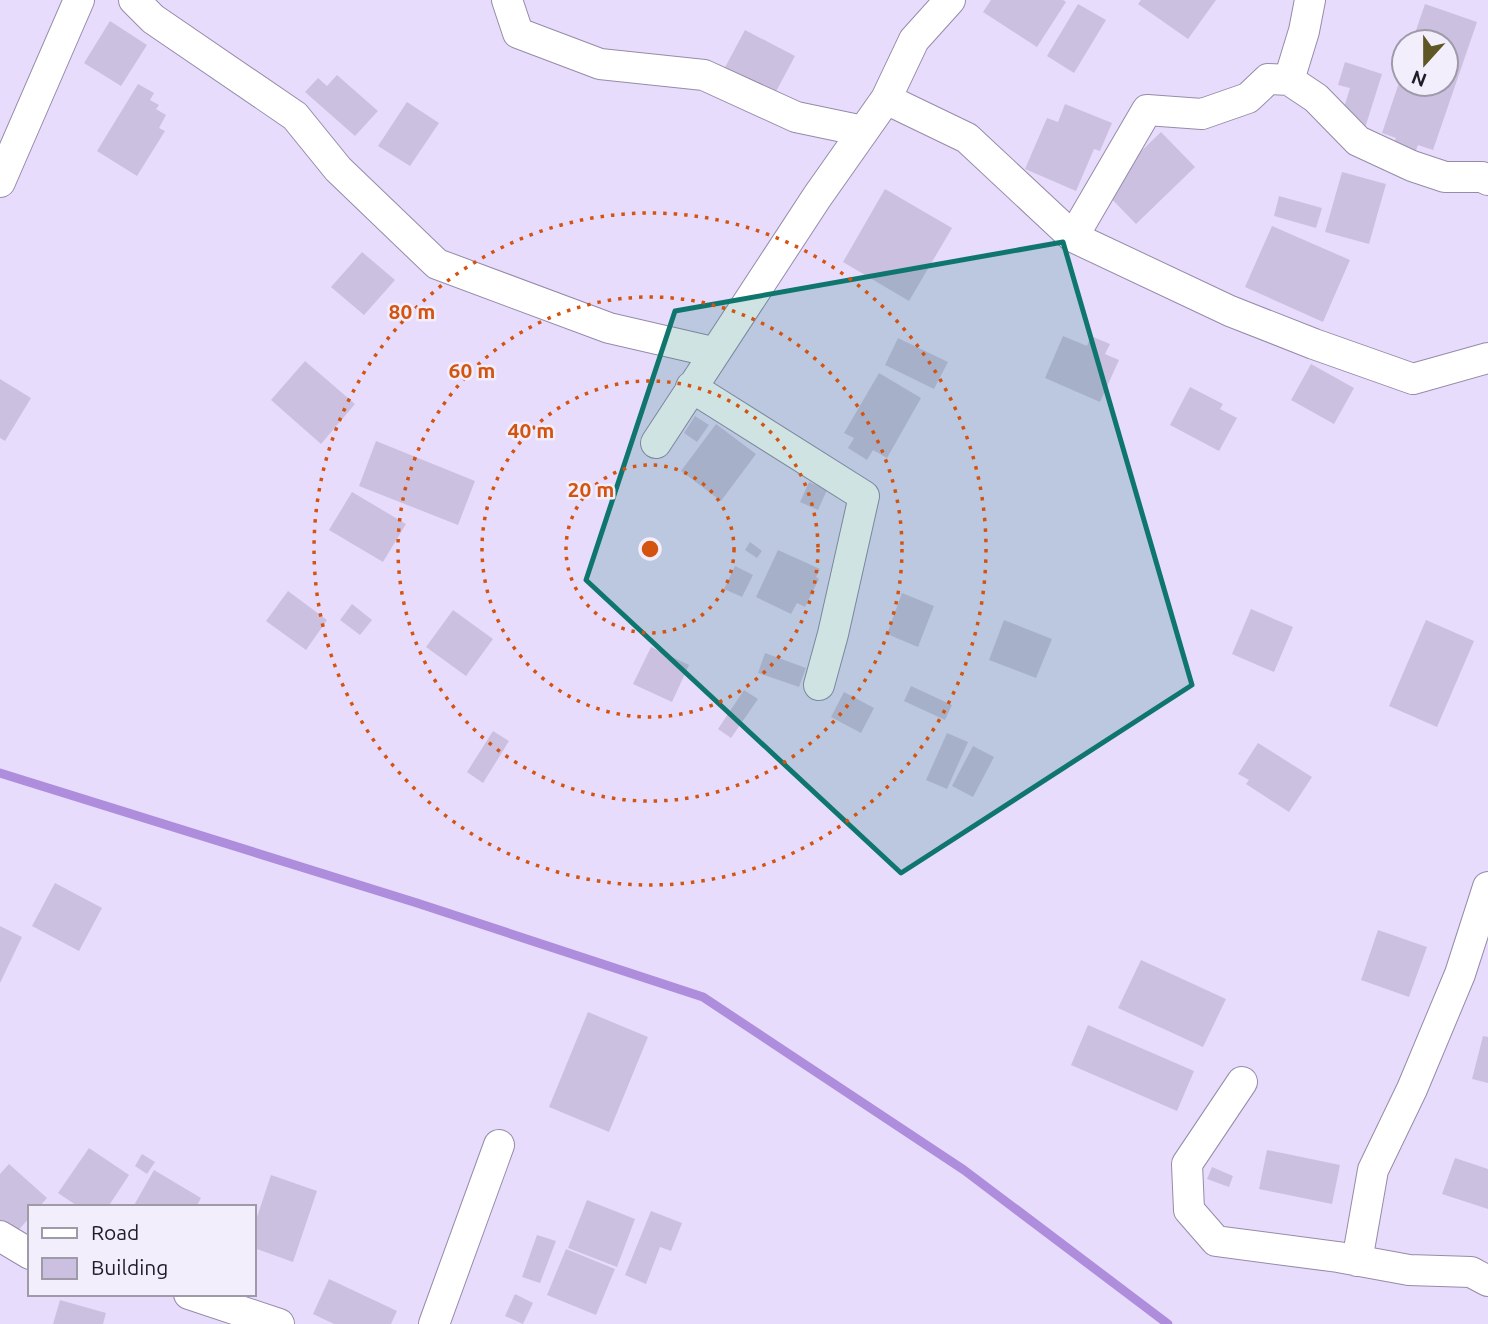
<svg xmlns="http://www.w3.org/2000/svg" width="1488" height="1324" font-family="Ubuntu,sans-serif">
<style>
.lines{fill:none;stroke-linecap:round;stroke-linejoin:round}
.stream{stroke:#ad8ddc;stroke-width:9}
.building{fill:#ccc0e0}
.street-casing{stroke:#968ba9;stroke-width:32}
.street{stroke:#fff;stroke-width:30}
.marked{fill:#0f766e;fill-opacity:0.2;stroke:#0f766e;stroke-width:5;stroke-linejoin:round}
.ring{fill:none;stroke:#d4530f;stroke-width:3.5;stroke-dasharray:3.5 7}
.centre{fill:#d4530f;stroke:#f2eefb;stroke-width:3.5}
.ring-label{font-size:21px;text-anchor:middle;font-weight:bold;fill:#d4530f;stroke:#f2eefb;stroke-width:5;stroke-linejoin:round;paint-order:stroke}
</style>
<rect width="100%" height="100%" fill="#e8dcfd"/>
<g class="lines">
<!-- stream -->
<path class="stream" d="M0 773 417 903 703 997 964 1170 1168 1324"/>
</g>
<!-- building -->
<path class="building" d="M991 0H1063L1066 2 1037 47 983 12Z
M1141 0H1216L1188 39 1138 4Z
M1078 4 1106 20 1074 73 1047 56Z
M1425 4 1477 22 1433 150 1418 145 1415 153 1393 146 1396 138 1382 133 1404 68V84H1446V42H1412Z
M110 21 147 45 121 86 84 63Z
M745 30 795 56 772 99 722 73Z
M1345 62 1382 74 1365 128 1340 120 1350 88 1338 85Z
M337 75 378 111 355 136 305 92 318 78 327 86Z
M138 84 154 93 150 100 159 105 156 109 166 115 159 128 165 131 137 176 97 151Z
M407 102 439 123 410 166 378 146Z
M1065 104 1112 123 1100 151 1094 149 1076 191 1025 169 1047 118 1058 122Z
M1161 132 1195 167 1136 224 1102 189Z
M1342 172 1386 184 1369 244 1325 232Z
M885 189 952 228 909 301 843 262Z
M1279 196 1322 208 1316 228 1274 216Z
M1272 226 1350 260 1323 322 1245 287Z
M362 252 395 280 364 315 331 287Z
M1063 336 1087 346 1091 336 1110 344 1105 354 1119 360 1100 402 1045 378Z
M898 338 948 362 934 389 885 365Z
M305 361 355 404 321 444 271 400Z
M1311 364 1354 388 1334 424 1291 400Z
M879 373 921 398 887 458 873 450 867 460 848 448 854 438 844 433Z
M0 379 31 398 5 441 0 438Z
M1190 387 1223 404 1220 409 1237 418 1219 451 1170 425Z
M695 416 709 425 697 442 684 433Z
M716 424 756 454 721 501 681 471Z
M376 441 475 481 458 525 359 486Z
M809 482 827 490 818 510 800 502Z
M352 492 406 524 383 562 329 530Z
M750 542 762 551 757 558 745 550Z
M778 550 820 569 816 577 819 579 805 607 797 603 791 614 756 597Z
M735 566 753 575 742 597 724 589Z
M288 591 327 620 306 650 266 621Z
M902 593 934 606 918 647 887 634Z
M352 604 372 620 360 635 340 620Z
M1251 609 1293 627 1274 672 1232 654Z
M453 610 493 639 466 676 426 647Z
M1004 620 1052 639 1036 678 989 660Z
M1426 620 1474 641 1437 727 1389 706Z
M651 647 689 665 672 702 633 684Z
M765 653 806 668 799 687 758 673Z
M911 686 952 705 945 720 904 701Z
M744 690 758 699 731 738 718 729Z
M844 692 874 708 861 733 831 717Z
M493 731 509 741 483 783 467 772Z
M947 733 968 742 947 789 926 780Z
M1258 743 1312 777 1289 812 1246 784 1249 780 1238 774Z
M973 746 994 757 973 797 952 786Z
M55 883 102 908 79 951 32 926Z
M0 926 22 937 0 983Z
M1378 930 1427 947 1409 997 1361 980Z
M1141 960 1226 999 1203 1047 1118 1008Z
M588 1012 648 1037 609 1132 549 1107Z
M1088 1025 1194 1071 1177 1111 1071 1065Z
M1483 1036 1488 1037V1083L1472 1079Z
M89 1148 129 1175 108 1207H79L58 1193Z
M1267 1150 1340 1165 1332 1204 1259 1189Z
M142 1154 155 1162 147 1174 135 1166Z
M1455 1158 1488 1169V1209L1442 1194Z
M9 1164 47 1198 39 1207H30V1217L15 1234 0 1220V1174Z
M1212 1167 1233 1176 1229 1187 1207 1179Z
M154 1170 201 1198 196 1207H133Z
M271 1175 317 1191 293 1262 254 1248V1226Z
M587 1200 635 1219 617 1267 568 1248Z
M651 1211 682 1223 671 1251 660 1247 646 1284 625 1275Z
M537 1235 556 1241 540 1283 522 1277Z
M566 1249 615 1269 596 1315 547 1295Z
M329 1279 397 1311 391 1324H334L313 1314Z
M515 1294 533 1303 523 1324 505 1316Z
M60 1300 106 1313 103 1324H53Z"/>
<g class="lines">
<defs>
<path id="street" d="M134 0 153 19 295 116 338 169 437 264 609 328 713 352
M507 0 518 33 600 64 704 75 796 117 863 131
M950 0 914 40 886 99 967 138 1073 237 1147 110 1202 114 1248 98 1268 79 1289 80 1316 98 1358 141 1412 166 1445 177H1482L1488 180
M1289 80 1304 31 1310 0
M0 182 79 0
M1073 237 1230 311 1314 344 1413 379 1488 358
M691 387 864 496 833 634 819 685
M656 443 817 197 886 99
M1242 1082 1187 1164 1189 1210 1216 1241 1338 1257 1409 1270 1471 1272 1488 1281
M0 1236 30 1254
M1357 1261 1373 1170 1412 1089 1460 974 1488 887
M189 1294 279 1324
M434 1324 499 1145"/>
</defs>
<!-- street casing -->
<use href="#street" class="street-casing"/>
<!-- street -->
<use href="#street" class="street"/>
</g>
<!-- marked area -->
<path class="marked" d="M1063 242 1192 685 901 873 586 580 675 311Z"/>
<!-- distance rings -->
<g class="ring">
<circle cx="650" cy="549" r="84"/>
<circle cx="650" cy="549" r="168"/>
<circle cx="650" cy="549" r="252"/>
<circle cx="650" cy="549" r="336"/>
</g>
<circle cx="650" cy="549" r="10" class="centre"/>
<g class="ring-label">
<text x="412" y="319">80 m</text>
<text x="472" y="378">60 m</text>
<text x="531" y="438">40 m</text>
<text x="591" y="497">20 m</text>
</g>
<!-- legend -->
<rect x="28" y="1205" width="228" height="91" fill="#f2eefb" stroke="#9e9aa7" stroke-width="2"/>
<rect x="42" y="1228" width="35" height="10" fill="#ffffff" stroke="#9e9aa7" stroke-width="2"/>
<text x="91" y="1240" font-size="21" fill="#211c28">Road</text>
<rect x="42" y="1258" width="35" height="21" fill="#ccc0e0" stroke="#9e9aa7" stroke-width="2"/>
<text x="91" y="1275" font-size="21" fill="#211c28">Building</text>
<!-- north arrow -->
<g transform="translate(1425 63) rotate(201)"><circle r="33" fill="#f2eefb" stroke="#9e9aa7" stroke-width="2"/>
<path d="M0-5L12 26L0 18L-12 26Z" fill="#5f5723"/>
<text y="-10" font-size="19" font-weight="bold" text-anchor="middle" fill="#211c28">N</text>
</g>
</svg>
